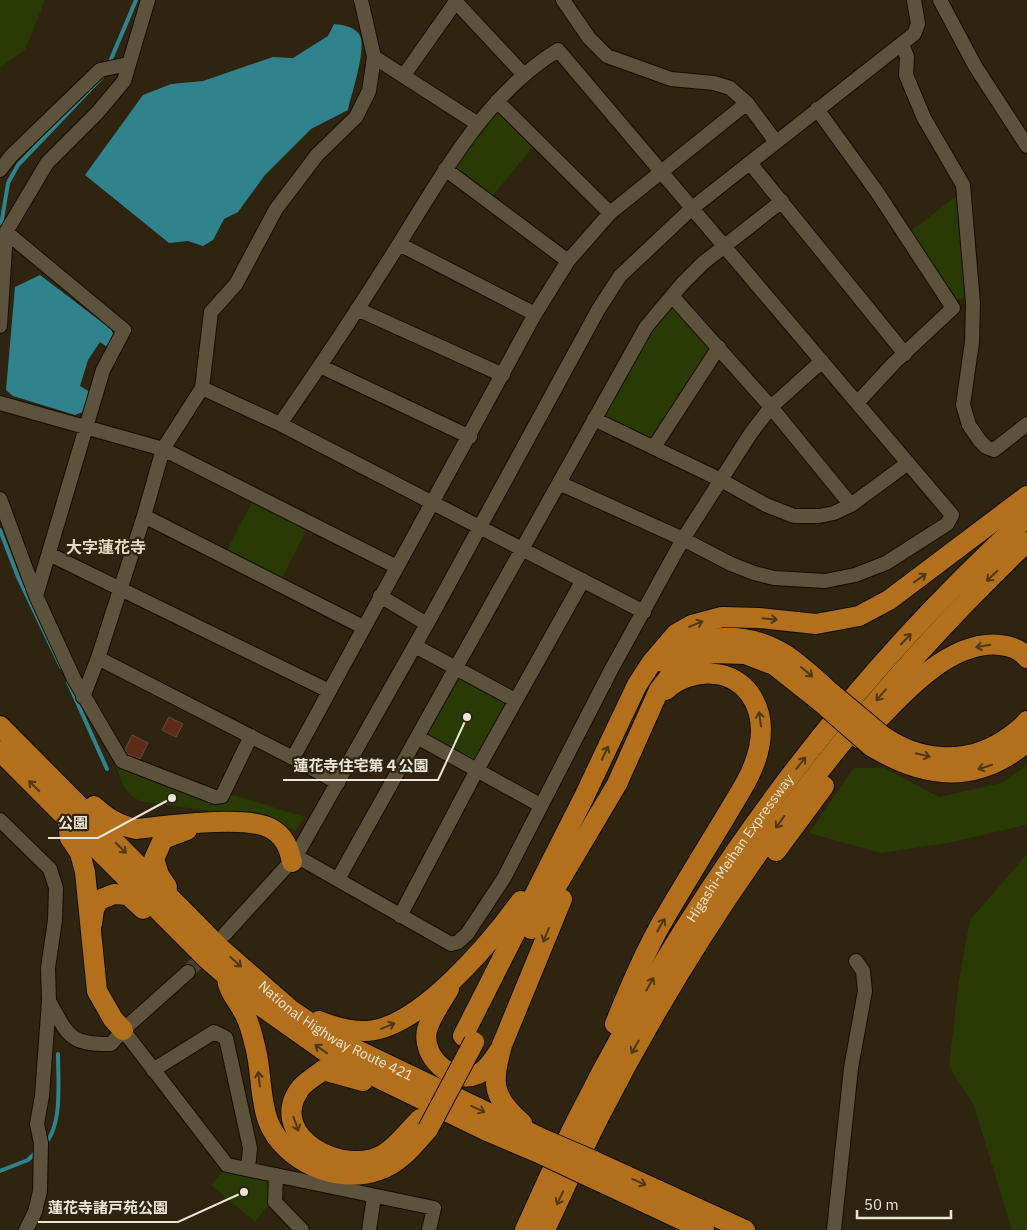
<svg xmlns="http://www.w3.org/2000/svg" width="1027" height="1230" font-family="'IBM Plex Sans','Noto Sans JP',sans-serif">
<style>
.green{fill:#293b05}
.water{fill:#30838d}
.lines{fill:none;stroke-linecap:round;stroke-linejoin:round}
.stream{stroke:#30838d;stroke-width:4}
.building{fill:#5d2b17;stroke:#644b42}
.minor-tunnel{stroke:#4a412d;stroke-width:14;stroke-dasharray:14 7;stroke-linecap:butt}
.minor-casing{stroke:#160d00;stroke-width:16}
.highway-casing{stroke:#160d00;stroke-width:22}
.minor{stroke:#5d523c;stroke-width:14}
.highway{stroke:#b2701d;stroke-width:20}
.highway-bridge-casing{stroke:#160d00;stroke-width:22;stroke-linecap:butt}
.highway-bridge{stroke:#b2701d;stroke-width:20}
.oneway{stroke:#4f3712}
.labels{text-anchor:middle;stroke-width:4.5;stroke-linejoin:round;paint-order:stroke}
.street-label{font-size:14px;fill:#ece6d9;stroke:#2e240f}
.quarter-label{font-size:16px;font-weight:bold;fill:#e7dac0;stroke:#2e240f}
.leader{fill:none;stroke:#ece6d9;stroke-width:2}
.callout-dot{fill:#ece6d9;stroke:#2e240f;stroke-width:2}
.callout-label{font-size:15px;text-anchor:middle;font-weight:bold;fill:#ece6d9;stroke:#2e240f;stroke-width:4.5;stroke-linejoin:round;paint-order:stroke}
</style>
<rect width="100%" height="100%" fill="#2e240f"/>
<!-- green -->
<path class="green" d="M0 0H45L25 50 0 68Z
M499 108 535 144 491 198 451 169Z
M958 195 968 298 954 300 908 233Z
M672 303 711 348 652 440 601 417 650 331Z
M254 498 309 525 281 580 226 552Z
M457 672 511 700 477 763 424 734Z
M116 763 224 803 230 794 305 817 295 831 270 816 255 812H217L140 801C124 793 120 779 116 763Z
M1027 765V827L1025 825 953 842 881 853 809 833 854 768H884L939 797 1002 783Z
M1027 854V1230H1012L974 1106 949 1066 959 980 970 920Z
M225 1168 271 1178 267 1200 270 1203 255 1222 211 1185Z"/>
<!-- water -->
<path class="water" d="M334 24C342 25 353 26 359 34 368 46 351 95 348 110L311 129 265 175 238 212 224 219 213 240 203 246 188 241 169 243 85 175 143 95 171 84 203 81 273 57 293 58 328 36Z
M40 275 111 329 114 336 107 347 100 342 88 360 80 386 90 392 83 412 75 415 13 396 6 390 15 287Z"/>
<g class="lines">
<!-- stream -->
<path class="stream" d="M109 64 136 0
M0 232 8 183 18 165 102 77
M0 530 18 577 61 667
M68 682 107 769
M44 1145C63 1126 58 1079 58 1054
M0 1171 28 1160 37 1151"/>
</g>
<!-- building -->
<path class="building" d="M169 717 183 724 176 737 162 730Z
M132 735 148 743 140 759 128 754 125 750Z"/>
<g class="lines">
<!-- minor-tunnel -->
<path class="minor-tunnel" d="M188 972 210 949"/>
<defs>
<path id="minor" d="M563 0 589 38 607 56 671 79 714 83 730 88 747 103 776 142
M940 0 975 66 1027 146
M456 2 524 75
M902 44 907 57 906 75 924 118 963 185 973 303 972 342 963 405 969 425 980 441 986 447 994 450 1027 424
M374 57 478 124
M404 75 457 0
M497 101 610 213
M817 109 877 192 953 308 894 363 858 402
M750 163 905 354
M445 169 568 261
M0 170 11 156 100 70 128 64
M6 232 124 330 103 370 36 596
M399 244 535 314
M672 296 771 407 851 505
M357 309 503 375
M0 326 6 232 47 163 97 113 124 81 148 0
M320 366 470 437
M202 388 280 424 644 612
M0 403 163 449 397 567
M594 419 721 480 766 505 794 516H819L834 513 851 505 908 463
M280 424C321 365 361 305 399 244 443 174 485 95 558 50L952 515 947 524 886 563 855 575 825 581 774 578 754 573 731 564 683 539 559 483
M654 447 719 347
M0 499 36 596 74 679 122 761 215 797 222 796 251 736
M144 516 363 627
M49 554 329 691
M380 596 427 624
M415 646 515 700
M98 658 293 758 535 314 568 261 610 213 747 103
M83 697 98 658 144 516 163 449 202 388 211 312 236 284 276 209 317 155 356 117 369 91 374 57 361 0
M417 737 540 805
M293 758 338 783
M0 820 50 869 56 888 55 920 48 968 49 1001 42 1096 37 1124 41 1143 40 1191 35 1212 26 1230
M296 856 451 944 458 942 467 934 504 878 611 670 683 539 751 433 771 407 822 361
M338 879 646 327 682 284 703 263 782 201
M400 916 477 770 583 580
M225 934 296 856 427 624 598 310 620 276 691 209 914 34 918 24 914 0
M49 1001C68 1035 69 1045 111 1044L123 1030 188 972
M123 1030 227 1165 434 1208 429 1230
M153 1070 214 1032 226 1038 250 1148 248 1169
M276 1175 275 1202 302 1230
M369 1230 374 1197
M834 1230 851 1068 865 991 863 971 856 961"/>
<g id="highway">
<path d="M663 662C695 631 748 631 786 655 802 666 816 679 830 692"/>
<path id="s1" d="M0 726 220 948 291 1010 334 1039 545 1140"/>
<path d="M880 734C917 761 964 766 1003 741 1012 735 1021 729 1027 721"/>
<path d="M860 739C893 704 946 639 1000 645 1010 646 1021 650 1027 658"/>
<path d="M871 746C925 779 976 785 1027 742"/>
<path d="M0 751 207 959 261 1006 329 1054 485 1130 539 1153"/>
<path d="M94 806C107 818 118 825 136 829 167 826 244 815 270 828 284 835 289 848 292 862"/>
<path d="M68 824 70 838 80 853 85 872 97 991 113 1019 123 1030"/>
<path d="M776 851 824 786"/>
<path d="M167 887 159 875 154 859 163 839 187 830"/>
<path d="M92 924 94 909 99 900 114 894 128 895 143 909"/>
<path d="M531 929 617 784 659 690 676 668 700 656 714 653 745 654 774 665 822 703"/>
<path d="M228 984C232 997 241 1005 246 1017 250 1025 252 1034 254 1042 262 1068 259 1096 268 1121 284 1162 338 1185 379 1170 400 1163 414 1145 428 1129"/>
<path d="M449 989C442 1001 431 1016 427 1030 421 1057 452 1085 478 1074 487 1070 494 1059 499 1051"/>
<path d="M319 1021C334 1027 350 1032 367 1031 420 1028 491 942 521 901"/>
<path d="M615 1024C629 989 643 956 661 924 682 888 704 852 726 816 738 795 754 773 759 748 763 729 761 710 750 694 742 683 729 675 715 674 698 672 678 678 666 690"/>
<path d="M463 1036 584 797 637 685 652 662 676 634 692 625 722 617 759 618 816 624 859 616 889 600 1027 496"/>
<path d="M363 1081 323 1070C316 1076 304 1082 299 1090 267 1137 344 1178 384 1154 397 1146 409 1130 420 1119"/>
<path d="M522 1123C491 1096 492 1083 502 1045L562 899"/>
<path d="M594 1161 745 1230"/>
<path d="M588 1176 704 1230"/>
<path id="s2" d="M525 1230C643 963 809 714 1027 517"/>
<path d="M545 1230C662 967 819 741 1027 542"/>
</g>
</defs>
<!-- minor casing -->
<use href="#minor" class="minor-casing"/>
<!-- highway casing -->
<use href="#highway" class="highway-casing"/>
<!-- minor -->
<use href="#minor" class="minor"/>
<!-- highway -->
<use href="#highway" class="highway"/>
<defs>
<path id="highway-bridge" d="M830 692 880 734
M822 703 871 746
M428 1129 474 1042
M545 1140 594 1161
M539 1153 588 1176"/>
</defs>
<!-- highway-bridge casing -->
<use href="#highway-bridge" class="highway-bridge-casing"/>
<!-- highway-bridge -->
<use href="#highway-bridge" class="highway-bridge"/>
</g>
<!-- one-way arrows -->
<defs><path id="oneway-shaft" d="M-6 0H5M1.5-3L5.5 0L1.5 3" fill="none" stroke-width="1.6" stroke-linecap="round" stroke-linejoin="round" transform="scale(1.25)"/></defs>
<g class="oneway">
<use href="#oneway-shaft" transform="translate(992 576) rotate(136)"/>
<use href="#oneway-shaft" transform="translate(920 578) rotate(-36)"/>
<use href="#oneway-shaft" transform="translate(770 619) rotate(6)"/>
<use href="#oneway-shaft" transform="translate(696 624) rotate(-22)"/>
<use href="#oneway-shaft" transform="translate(906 639) rotate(-47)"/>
<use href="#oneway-shaft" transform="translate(983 646) rotate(171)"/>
<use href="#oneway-shaft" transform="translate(807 672) rotate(40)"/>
<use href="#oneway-shaft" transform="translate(881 695) rotate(131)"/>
<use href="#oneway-shaft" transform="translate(760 719) rotate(-98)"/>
<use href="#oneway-shaft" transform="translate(605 753) rotate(-65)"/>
<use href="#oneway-shaft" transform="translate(923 755) rotate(14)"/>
<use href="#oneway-shaft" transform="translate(801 763) rotate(-52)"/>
<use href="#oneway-shaft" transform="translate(985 767) rotate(162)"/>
<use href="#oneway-shaft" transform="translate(34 786) rotate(-135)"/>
<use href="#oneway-shaft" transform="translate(780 822) rotate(126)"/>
<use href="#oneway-shaft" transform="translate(121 848) rotate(45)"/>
<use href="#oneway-shaft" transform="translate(661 925) rotate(-60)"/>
<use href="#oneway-shaft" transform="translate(546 935) rotate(112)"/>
<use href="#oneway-shaft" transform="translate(236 962) rotate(42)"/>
<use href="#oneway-shaft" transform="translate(650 984) rotate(-60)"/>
<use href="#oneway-shaft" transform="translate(388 1026) rotate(-22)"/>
<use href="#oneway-shaft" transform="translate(635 1047) rotate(120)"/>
<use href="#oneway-shaft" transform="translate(321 1049) rotate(-145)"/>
<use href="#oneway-shaft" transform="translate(259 1079) rotate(-96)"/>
<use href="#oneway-shaft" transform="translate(478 1109) rotate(25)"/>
<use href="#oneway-shaft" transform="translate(296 1124) rotate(70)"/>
<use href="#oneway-shaft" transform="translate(639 1182) rotate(24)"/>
<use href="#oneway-shaft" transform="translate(560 1198) rotate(115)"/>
</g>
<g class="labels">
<!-- street labels -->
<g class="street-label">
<text dy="5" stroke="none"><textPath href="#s2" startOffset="439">Higashi-Meihan Expressway</textPath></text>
<text dy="5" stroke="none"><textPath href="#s1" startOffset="456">National Highway Route 421</textPath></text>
</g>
<!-- quarter labels -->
<g class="quarter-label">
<text x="106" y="553">大字蓮花寺</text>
</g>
</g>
<!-- callouts -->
<path class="leader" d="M467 717L438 780H283M172 798L98 838H48M244 1192L178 1222H38"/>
<g class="callout-dot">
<circle cx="467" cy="717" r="5"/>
<circle cx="172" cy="798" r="5"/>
<circle cx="244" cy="1192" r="5"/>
</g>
<g class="callout-label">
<text x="361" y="771">蓮花寺住宅第４公園</text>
<text x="73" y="828">公園</text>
<text x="108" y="1213">蓮花寺諸戸苑公園</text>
</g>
<!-- scale -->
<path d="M857 1210v8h94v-8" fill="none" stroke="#ece6d9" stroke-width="2.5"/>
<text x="864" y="1210" font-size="15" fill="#ece6d9" stroke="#2e240f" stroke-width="4" paint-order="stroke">50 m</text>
</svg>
